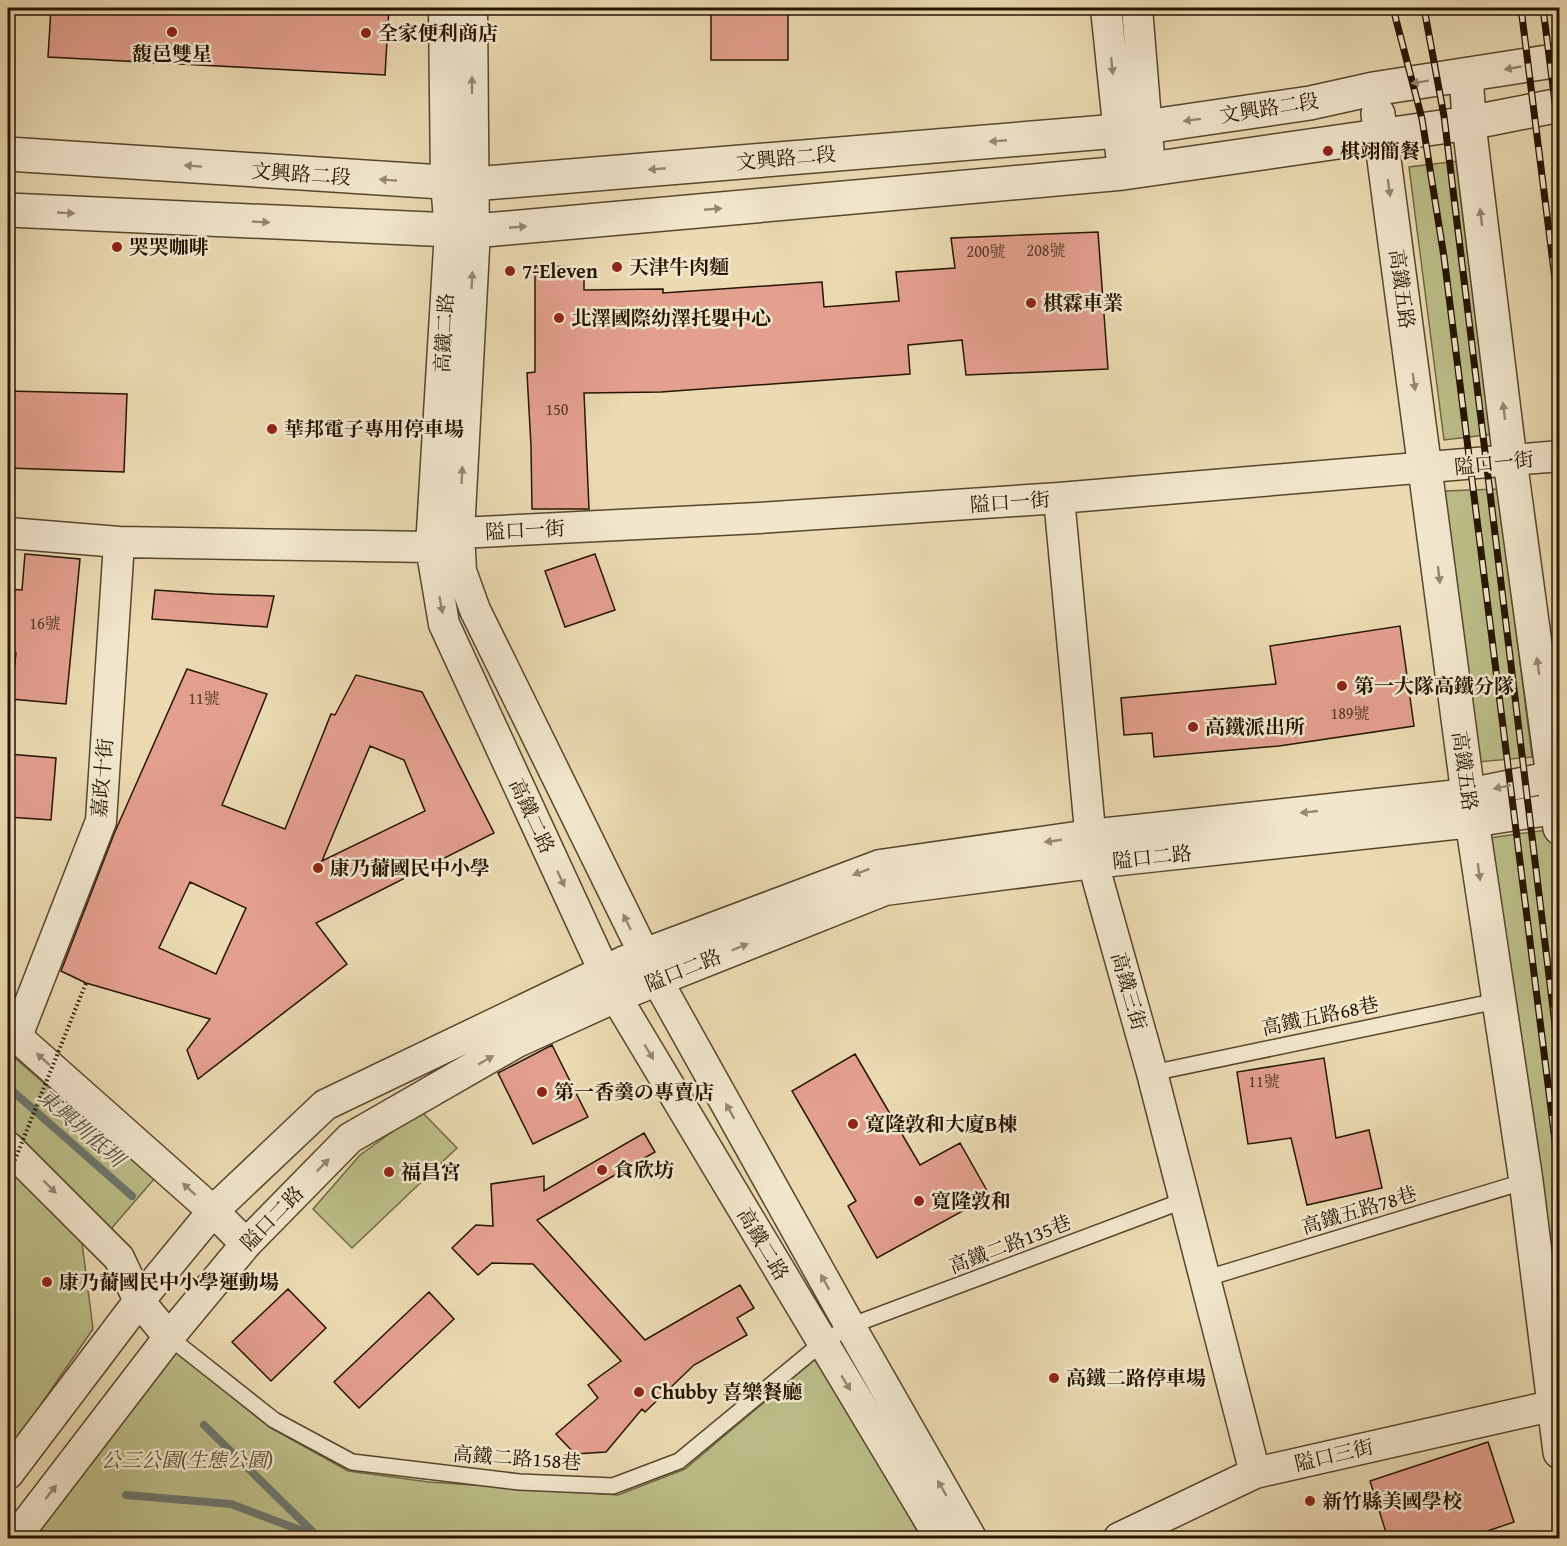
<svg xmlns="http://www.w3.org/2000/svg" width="1567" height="1546" font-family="'Gentium Book Plus','Noto Serif TC','Noto Serif JP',serif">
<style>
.green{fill:#bcbe89;stroke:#716a44;stroke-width:1.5}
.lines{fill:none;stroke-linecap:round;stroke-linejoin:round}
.stream{stroke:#6d776e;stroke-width:8}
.building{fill:#e4a08f;stroke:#261500;stroke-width:1.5;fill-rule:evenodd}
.service-casing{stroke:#57462c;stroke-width:18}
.minor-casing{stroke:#57462c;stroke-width:33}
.tertiary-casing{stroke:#57462c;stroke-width:36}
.service{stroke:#f2e7cd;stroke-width:15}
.minor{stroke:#f2e7cd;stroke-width:30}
.tertiary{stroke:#f2e7cd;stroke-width:33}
.rail-casing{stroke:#261500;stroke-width:7}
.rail{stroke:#f2e7cd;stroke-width:4.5;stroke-dasharray:14;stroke-linecap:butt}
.path-bridge{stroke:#261500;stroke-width:4;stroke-dasharray:1.5 3;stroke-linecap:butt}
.oneway{fill:#968871}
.poi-dot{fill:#8f2418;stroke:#f2e7cd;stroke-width:2}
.labels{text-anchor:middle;stroke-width:5;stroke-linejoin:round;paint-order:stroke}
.number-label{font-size:16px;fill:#563824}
.poi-label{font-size:20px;font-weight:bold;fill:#261500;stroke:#f2e7cd;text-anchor:start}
.street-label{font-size:20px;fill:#261500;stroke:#f2e7cd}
.park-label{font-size:20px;font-style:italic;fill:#5a5030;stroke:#f2e7cd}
.water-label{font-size:21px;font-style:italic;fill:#4f4e40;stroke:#f2e7cd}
</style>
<rect width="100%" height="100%" fill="#ebdab2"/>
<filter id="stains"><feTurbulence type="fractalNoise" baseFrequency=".00333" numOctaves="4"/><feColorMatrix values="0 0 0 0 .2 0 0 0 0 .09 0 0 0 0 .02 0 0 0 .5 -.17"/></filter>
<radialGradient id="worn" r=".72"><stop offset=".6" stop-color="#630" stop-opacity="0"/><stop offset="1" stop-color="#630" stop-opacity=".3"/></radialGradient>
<!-- green -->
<path class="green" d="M1458 161 1494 434 1444 440 1409 167Z
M1498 489 1532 757 1478 762 1444 491Z
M1553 829 1560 894 1559 1329 1490 838Z
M8 1052 154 1179 111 1229 8 1132Z
M421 1111 457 1148 352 1248 313 1209 360 1155Z
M8 1169 81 1235 93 1329 8 1452Z
M174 1349 269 1427 348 1471 429 1482 618 1495 685 1469 820 1355 921 1538H27Z"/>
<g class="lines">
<!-- stream -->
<path class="stream" d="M8 1087 132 1196
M204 1425 314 1533
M126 1495 231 1504 316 1536 336 1538"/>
</g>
<!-- building -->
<path class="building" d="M51 8H389L385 75 48 57Z
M711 8H788V60H711Z
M1098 232 1108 369 966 375 962 340 908 345 910 374 661 392 584 393 589 509H532L531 446 527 373 535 372V266L584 267V290L663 289V293L822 282 824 307 899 301 896 272 955 268 951 238Z
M8 391 127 394 124 472 8 468Z
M25 554 80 559 66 704 11 699 16 653 8 652V589L22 590Z
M595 554 615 610 565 627 545 571Z
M155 590 214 594 274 596 267 627 152 619Z
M1400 626 1414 726 1279 746 1154 757 1152 733 1124 735 1121 698 1276 684 1270 646Z
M187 669 267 694 222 805 285 829 331 714 335 715 356 675 422 692 494 833 316 923 347 964 198 1079 187 1050 210 1019 86 983 61 971 114 834ZM370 746 404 760 425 811 322 861ZM190 882 246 908 216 974 159 948Z
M8 754 56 758 51 820 8 817Z
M552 1045 588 1117 533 1144 498 1073Z
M855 1054 920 1165 960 1143 990 1196 877 1258 848 1206 856 1201 792 1091Z
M1324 1058 1336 1138 1369 1130 1382 1188 1307 1205 1291 1138 1248 1144 1237 1072Z
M644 1133 655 1152 537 1220 645 1340 740 1285 754 1308 737 1318 747 1335 694 1365 645 1412 642 1409 606 1452 575 1454 556 1434 598 1398 588 1385 621 1361 533 1264 492 1263 478 1275 452 1248 476 1225 493 1226 491 1184 544 1176V1191Z
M288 1289 326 1328 271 1381 232 1342Z
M429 1292 454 1319 359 1408 334 1382Z
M1488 1442 1514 1522 1464 1539H1388L1370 1481Z"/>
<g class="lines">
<defs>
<path id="service" d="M1152 1073 1497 1001
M1204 1279 1526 1181
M169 1337 274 1420 352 1462 519 1482 613 1486 679 1461 822 1343 850 1326 1185 1200"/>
<path id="minor" d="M444 8 446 183 450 231 431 547 444 624 616 997 940 1538
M472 8 474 249 459 533 461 571 475 610 657 980 850 1326 971 1538
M1106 8 1123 173
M1137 8 1150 169
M1059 498 1093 863 1152 1073 1255 1473
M8 533 119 542 431 547
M459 533 759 518 1059 498 1560 456
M8 1029 213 1211 246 1244
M17 1036 101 821 119 542
M8 1147 119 1258 139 1301 169 1337
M8 1474 139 1301 213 1211 325 1105 625 961 880 865 1090 835 1468 794 1560 775
M15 1538 169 1337 246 1244 350 1138 517 1042 616 997 885 890 1093 863 1472 822 1560 808
M1119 1538 1255 1473 1560 1404"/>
<path id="tertiary" d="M1466 75 1470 133 1510 460 1560 828
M1378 114 1468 794 1526 1181 1560 1452
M8 154 473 184 1118 131 1310 103 1373 89 1560 60
M8 210 474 231 1123 173 1469 123 1560 105"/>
</defs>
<!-- service casing -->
<use href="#service" class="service-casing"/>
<!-- minor casing -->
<use href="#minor" class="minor-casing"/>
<!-- tertiary casing -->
<use href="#tertiary" class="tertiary-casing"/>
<!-- service -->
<use href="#service" class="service"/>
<!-- minor -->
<use href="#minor" class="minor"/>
<!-- tertiary -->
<use href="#tertiary" class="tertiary"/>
<defs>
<path id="rail" d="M1393 8 1422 119 1444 257 1560 1180
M1424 8 1444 116 1560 1066
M1521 8 1560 319
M1543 8 1560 142"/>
</defs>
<!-- rail casing -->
<use href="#rail" class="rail-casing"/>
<!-- rail -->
<use href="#rail" class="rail"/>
<!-- path-bridge -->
<path class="path-bridge" d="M8 1177 86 983"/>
</g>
<!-- one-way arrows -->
<defs><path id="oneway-solid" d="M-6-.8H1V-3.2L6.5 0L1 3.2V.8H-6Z" transform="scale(1.5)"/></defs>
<g class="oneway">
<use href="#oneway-solid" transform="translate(1112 66) rotate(84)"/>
<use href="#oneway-solid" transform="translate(1513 68) rotate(170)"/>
<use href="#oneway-solid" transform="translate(1420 82) rotate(171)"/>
<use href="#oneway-solid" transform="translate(472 85) rotate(-90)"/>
<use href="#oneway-solid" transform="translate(1192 120) rotate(173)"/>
<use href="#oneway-solid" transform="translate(998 141) rotate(175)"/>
<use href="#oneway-solid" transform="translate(193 166) rotate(-176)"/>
<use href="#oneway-solid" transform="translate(657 169) rotate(175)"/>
<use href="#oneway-solid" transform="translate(388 180) rotate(-176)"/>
<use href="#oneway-solid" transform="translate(1389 188) rotate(82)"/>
<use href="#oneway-solid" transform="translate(713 209) rotate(-5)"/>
<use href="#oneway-solid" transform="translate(66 213) rotate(3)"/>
<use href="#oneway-solid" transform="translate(1481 217) rotate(-97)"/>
<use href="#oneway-solid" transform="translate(261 222) rotate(3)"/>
<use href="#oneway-solid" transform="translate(518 227) rotate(-5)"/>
<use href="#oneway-solid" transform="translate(472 280) rotate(-87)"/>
<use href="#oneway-solid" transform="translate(1414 382) rotate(82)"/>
<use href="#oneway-solid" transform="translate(1504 411) rotate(-97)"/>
<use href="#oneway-solid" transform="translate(462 475) rotate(-87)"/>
<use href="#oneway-solid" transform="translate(1439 575) rotate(83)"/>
<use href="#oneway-solid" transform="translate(441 605) rotate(80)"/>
<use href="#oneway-solid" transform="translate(1538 666) rotate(-98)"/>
<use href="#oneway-solid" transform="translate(1502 787) rotate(168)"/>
<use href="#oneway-solid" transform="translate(1309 812) rotate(174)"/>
<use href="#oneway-solid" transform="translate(1053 841) rotate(172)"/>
<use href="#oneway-solid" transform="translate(861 872) rotate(159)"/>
<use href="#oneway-solid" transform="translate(1479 872) rotate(82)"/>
<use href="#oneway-solid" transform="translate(561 879) rotate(65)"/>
<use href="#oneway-solid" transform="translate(627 922) rotate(-116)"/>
<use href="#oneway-solid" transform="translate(740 947) rotate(-22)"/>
<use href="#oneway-solid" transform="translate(649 1052) rotate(59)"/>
<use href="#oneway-solid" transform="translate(43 1059) rotate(-138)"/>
<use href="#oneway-solid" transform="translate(486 1060) rotate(-30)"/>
<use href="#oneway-solid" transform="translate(730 1111) rotate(-119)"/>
<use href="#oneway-solid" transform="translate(323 1165) rotate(-46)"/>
<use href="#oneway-solid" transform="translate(50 1187) rotate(45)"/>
<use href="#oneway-solid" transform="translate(189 1189) rotate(-138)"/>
<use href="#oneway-solid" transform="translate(825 1282) rotate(-119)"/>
<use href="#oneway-solid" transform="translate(846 1383) rotate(59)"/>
<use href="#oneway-solid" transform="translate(942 1488) rotate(-120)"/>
<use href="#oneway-solid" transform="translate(51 1492) rotate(-52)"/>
</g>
<!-- markers -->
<g class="poi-dot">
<circle cx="172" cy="32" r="6"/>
<circle cx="366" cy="33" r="6"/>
<circle cx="1328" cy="151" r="6"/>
<circle cx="117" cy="247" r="6"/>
<circle cx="617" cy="267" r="6"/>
<circle cx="510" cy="271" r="6"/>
<circle cx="1031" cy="303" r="6"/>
<circle cx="559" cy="318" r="6"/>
<circle cx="272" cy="429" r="6"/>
<circle cx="1342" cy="686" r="6"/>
<circle cx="1193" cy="727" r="6"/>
<circle cx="318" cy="868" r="6"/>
<circle cx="542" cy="1092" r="6"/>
<circle cx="853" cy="1124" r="6"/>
<circle cx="602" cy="1170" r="6"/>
<circle cx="389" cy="1172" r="6"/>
<circle cx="919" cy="1201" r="6"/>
<circle cx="47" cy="1282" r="6"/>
<circle cx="1054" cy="1378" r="6"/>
<circle cx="639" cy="1392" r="6"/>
<circle cx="1310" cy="1501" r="6"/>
</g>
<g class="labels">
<!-- number labels -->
<g class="number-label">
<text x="1046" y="256">208號</text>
<text x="986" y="257">200號</text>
<text x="557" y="415">150</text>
<text x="45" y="629">16號</text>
<text x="204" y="704">11號</text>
<text x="1350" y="719">189號</text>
<text x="1264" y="1087">11號</text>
</g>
<!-- poi labels -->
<g class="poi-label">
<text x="378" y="40">全家便利商店</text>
<text x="172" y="61" text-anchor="middle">馥邑雙星</text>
<text x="1340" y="158">棋翊簡餐</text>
<text x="129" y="254">哭哭咖啡</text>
<text x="629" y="274">天津牛肉麵</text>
<text x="522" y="278">7-Eleven</text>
<text x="1043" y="310">棋霖車業</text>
<text x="571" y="325">北澤國際幼澤托嬰中心</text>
<text x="284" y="436">華邦電子專用停車場</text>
<text x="1354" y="693">第一大隊高鐵分隊</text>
<text x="1205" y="734">高鐵派出所</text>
<text x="330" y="875">康乃薾國民中小學</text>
<text x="554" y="1099">第一香羹の專賣店</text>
<text x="865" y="1131">寬隆敦和大廈B棟</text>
<text x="614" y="1177">食欣坊</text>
<text x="401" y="1179">福昌宮</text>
<text x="931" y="1208">寬隆敦和</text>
<text x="59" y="1289">康乃薾國民中小學運動場</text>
<text x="1066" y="1385">高鐵二路停車場</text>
<text x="651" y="1399">Chubby 喜樂餐廳</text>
<text x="1322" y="1508">新竹縣美國學校</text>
</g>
<!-- street labels -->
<g class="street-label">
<text transform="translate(1269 108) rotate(-9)" y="7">文興路二段</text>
<text transform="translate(786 158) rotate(-5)" y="7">文興路二段</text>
<text transform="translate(301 174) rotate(4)" y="7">文興路二段</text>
<text transform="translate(1402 289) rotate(82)" y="7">高鐵五路</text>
<text transform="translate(444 333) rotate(-87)" y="7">高鐵二路</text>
<text transform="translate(1494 463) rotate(-6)" y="7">隘口一街</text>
<text transform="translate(1010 502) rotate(-4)" y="7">隘口一街</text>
<text transform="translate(525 530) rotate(-3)" y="7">隘口一街</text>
<text transform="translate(1465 771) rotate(82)" y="7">高鐵五路</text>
<text transform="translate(102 778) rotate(-85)" y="7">嘉政十街</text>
<text transform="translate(532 816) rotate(65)" y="7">高鐵二路</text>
<text transform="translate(1152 857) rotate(-6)" y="7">隘口二路</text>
<text transform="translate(683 970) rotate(-22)" y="7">隘口二路</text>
<text transform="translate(1129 991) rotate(74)" y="7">高鐵三街</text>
<text transform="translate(1320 1016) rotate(-12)" y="7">高鐵五路68巷</text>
<text transform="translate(1359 1210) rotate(-17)" y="7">高鐵五路78巷</text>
<text transform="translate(272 1218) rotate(-46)" y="7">隘口二路</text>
<text transform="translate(763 1244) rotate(59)" y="7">高鐵二路</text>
<text transform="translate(1010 1244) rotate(-21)" y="7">高鐵二路135巷</text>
<text transform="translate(1334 1455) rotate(-13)" y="7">隘口三街</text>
<text transform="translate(517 1458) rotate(4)" y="7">高鐵二路158巷</text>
</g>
<!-- park labels -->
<g class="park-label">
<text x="187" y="1467">公三公園(生態公園)</text>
</g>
<!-- water labels -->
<g class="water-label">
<text transform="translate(81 1128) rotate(41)" y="7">東興圳低圳</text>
</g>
</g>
<!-- margin -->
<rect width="1567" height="1546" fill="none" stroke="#ebdab2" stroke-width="30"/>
<rect x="9" y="9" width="1549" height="1528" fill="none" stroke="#261500" stroke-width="3"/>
<rect x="15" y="15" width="1537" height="1516" fill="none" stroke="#261500" stroke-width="1.5"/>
<rect width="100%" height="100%" filter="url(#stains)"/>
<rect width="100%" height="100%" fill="url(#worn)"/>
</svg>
